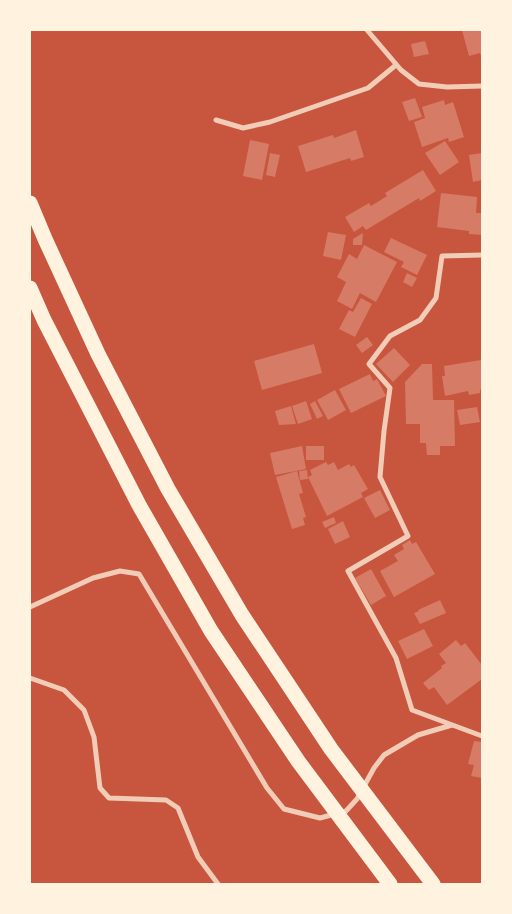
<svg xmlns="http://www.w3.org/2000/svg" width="512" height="914" font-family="Bitter,serif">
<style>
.building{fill:#d67c66}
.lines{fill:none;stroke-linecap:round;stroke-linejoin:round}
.minor{stroke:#f1ccb7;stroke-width:5}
.motorway{stroke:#fff3e0;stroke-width:15}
</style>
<rect width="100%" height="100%" fill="#c8553d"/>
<!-- building -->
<path class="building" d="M462 30H482V58L480 53 469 56Z
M425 41 429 54 414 57 411 44Z
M415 98 422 117 409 121 402 102Z
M444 100 445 105 453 102 464 137 449 142 448 138 422 147 414 122 425 118 422 107Z
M356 130 364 157 351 161 350 158 306 172 298 146 333 135 334 138Z
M250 140 269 144 262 180 243 176Z
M445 141 459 162 440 175 425 153Z
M270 153 280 155 275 177 266 175Z
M482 153V180L473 182 469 155Z
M423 170 436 191 420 201 419 198 366 230 363 226 354 232 345 217 369 203 371 206 387 196 385 193Z
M441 193 477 197 476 213H482V235L469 234V231L437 227Z
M328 232 346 235 341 260 323 256Z
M363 233 362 245H353V239Z
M391 238 427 255 417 275 401 267 404 262 384 252Z
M364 245 397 262 376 302 360 293 352 309 337 301 346 282 337 277 349 254 357 259Z
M407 273 417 278 412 287 403 282Z
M361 298 372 304 355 337 339 329 349 310 353 312Z
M367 337 373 345 362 353 356 345Z
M314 344 322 373 262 390 254 361Z
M394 348 410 365 393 382 376 364Z
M481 360 482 389 480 390V393L469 395 468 391 445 396 442 376H445L444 366Z
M422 364H432L433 400H454L455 446H440V455H427L426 443H420V424H406L405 382Z
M370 374 373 381 377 379 386 396 351 413 339 389Z
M335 390 346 410 328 420 317 400Z
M306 401 312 419 298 424 292 406Z
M315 401 323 416 317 419 310 404Z
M291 406 296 424 279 425 275 411Z
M477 407 480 422 460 425 457 410Z
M302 446 306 469 275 475 270 453Z
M306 446H324V460H306Z
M326 462 328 465 334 462 338 470 349 464 351 467 354 465 368 489 361 493 363 497 327 516 308 477 312 475 310 470Z
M307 470 308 479 300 480 299 471Z
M297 471 303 493 299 494 306 517 303 518 305 525 292 529 276 477Z
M380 490 390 510 375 518 364 498Z
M334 517 336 523 325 528 322 522Z
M343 521 350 537 335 544 328 529Z
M410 540 412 544 416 542 435 574 394 597 380 571 398 561 394 555 404 549 402 545Z
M371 569 386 596 371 605 355 578Z
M440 600 446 613 420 624 414 613 419 611 418 610Z
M424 629 433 646 407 659 398 641Z
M456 640 461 646 465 643 482 665V679L447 705 434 687 429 690 423 683 442 668 441 666 446 663 439 654Z
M474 741 482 742V778L471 776 474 765 468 764Z"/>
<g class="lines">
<!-- minor -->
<path class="minor" d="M367 30 401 70 419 84 447 87 482 86
M216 120 243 128 270 122 368 88 396 65
M482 255 442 256 436 298 420 320 390 336 369 364 390 388 384 431 380 477 408 536 348 571 396 658 412 710 482 736
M30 607 93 578 120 571 139 574 267 788 284 809 320 818 346 811 357 799 374 768 384 755 418 735 452 725
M30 678 64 690 84 710 94 737 100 788 109 798 166 800 178 808 198 857 218 884"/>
<!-- motorway -->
<path class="motorway" d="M30 203 45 239 98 354 168 489 242 615 331 749 433 884
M30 288 44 320 139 505 211 631 298 761 390 884"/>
</g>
<!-- border -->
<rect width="512" height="914" fill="none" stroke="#fff3e0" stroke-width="62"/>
</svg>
